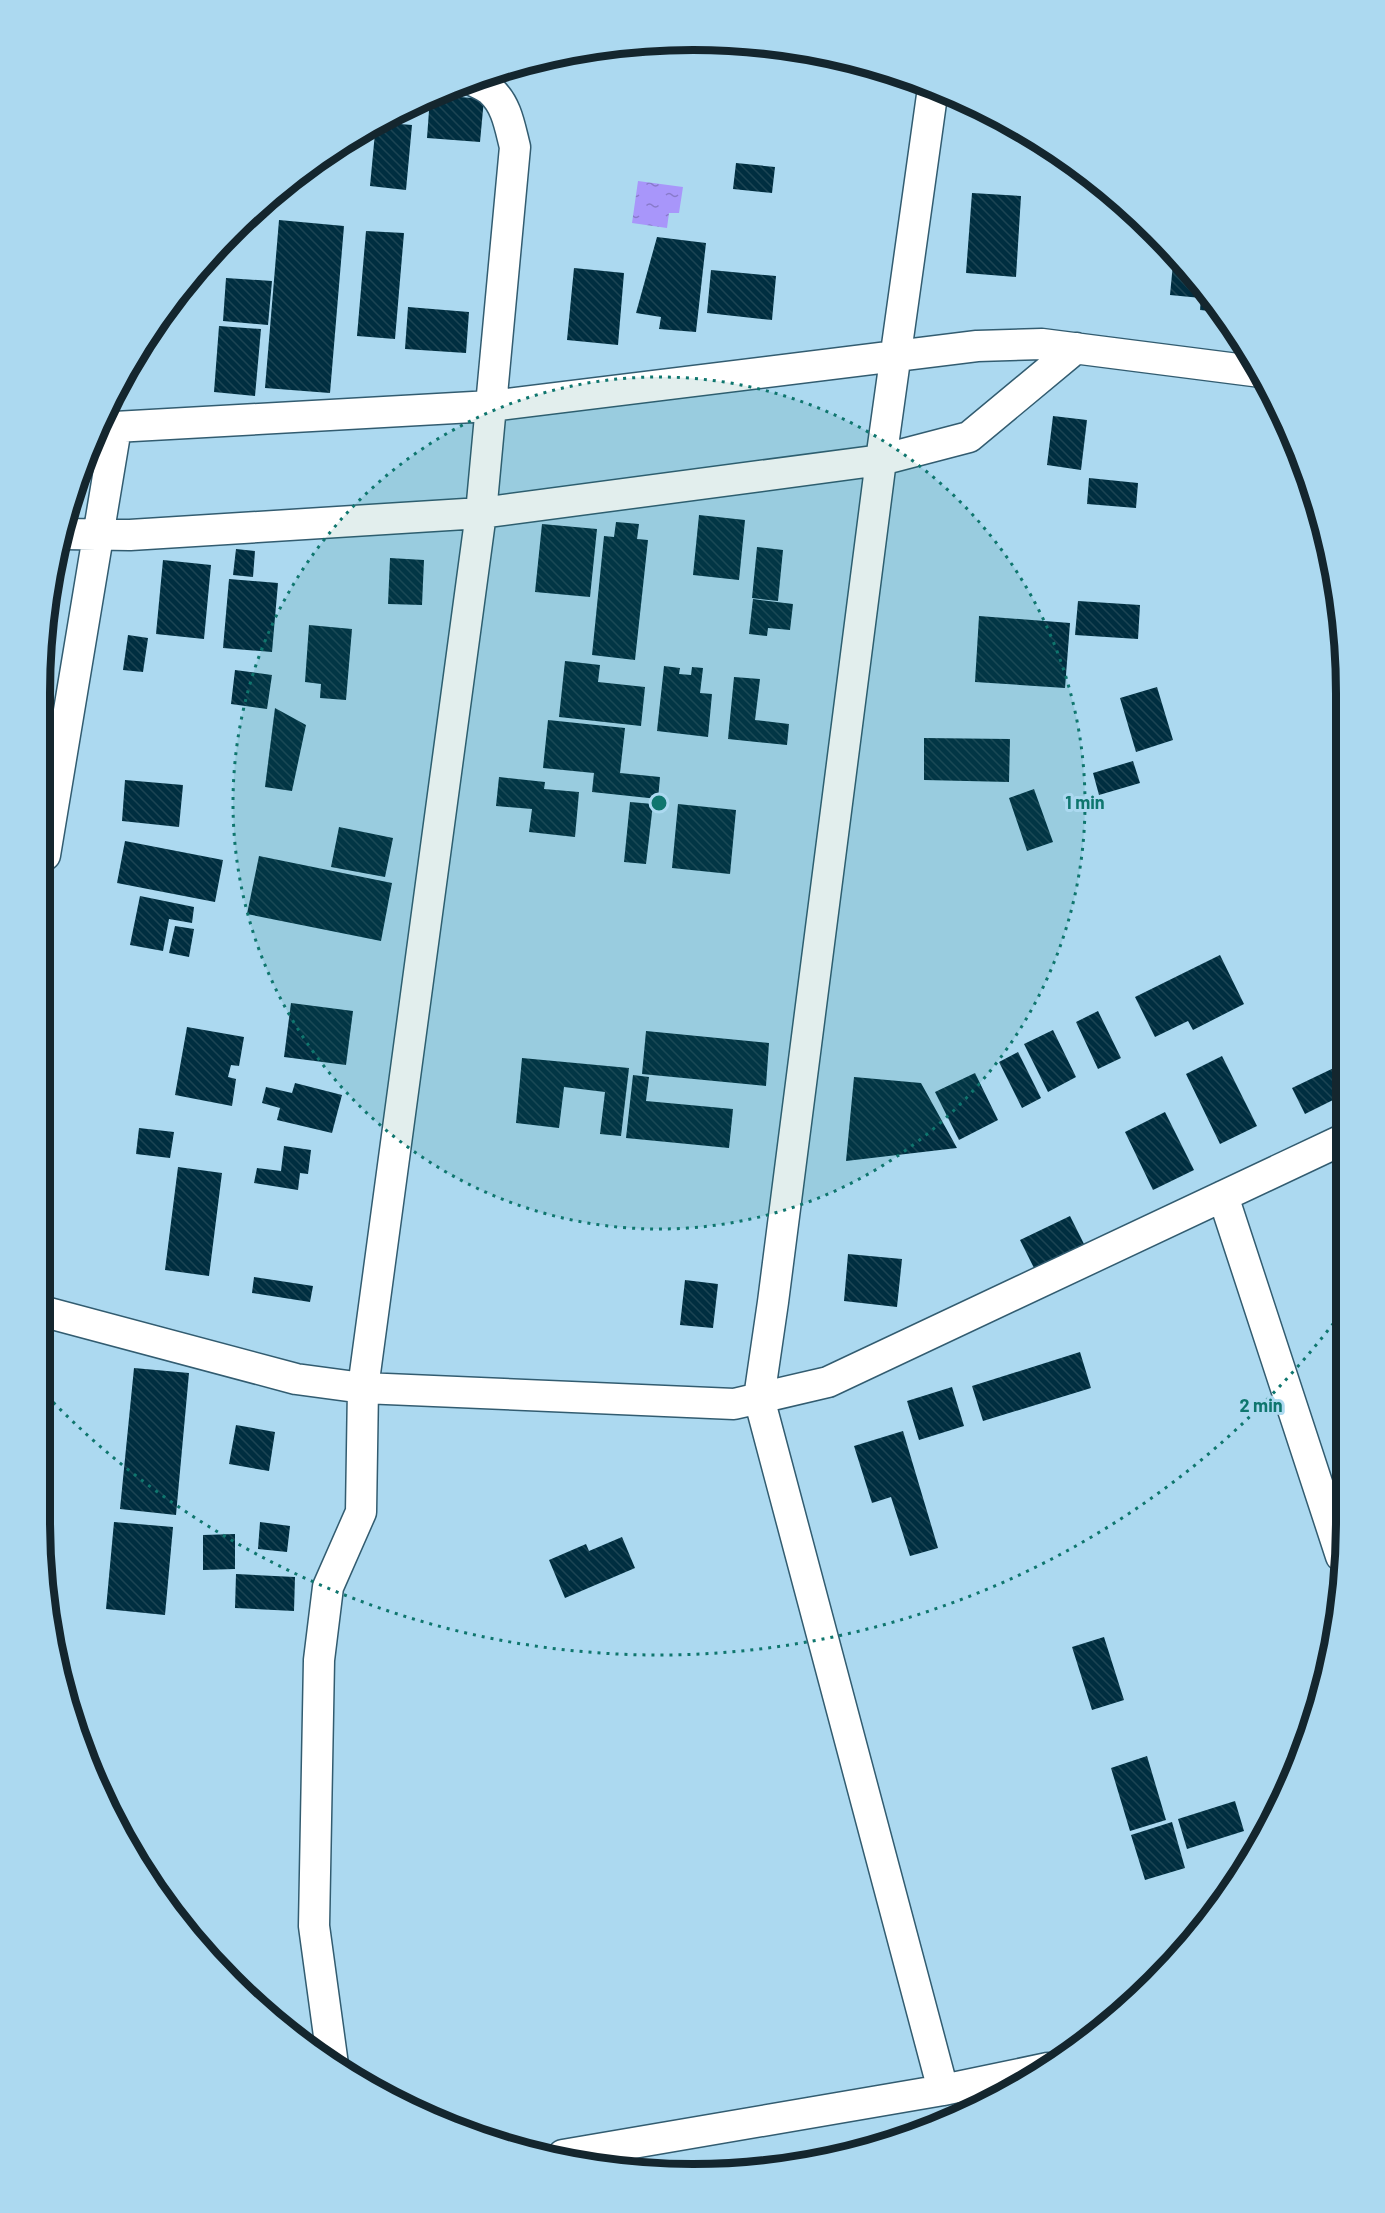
<svg xmlns="http://www.w3.org/2000/svg" width="1385" height="2213" font-family="Barlow,sans-serif">
<style>
.water{fill:url(#water-ripples)}
.building{fill:url(#building-back-hatch)}
.lines{fill:none;stroke-linecap:round;stroke-linejoin:round}
.street-casing{stroke:#325c70;stroke-width:33}
.street{stroke:#fff;stroke-width:30}
.ring{fill:none;stroke:#0f766e;stroke-width:3;stroke-dasharray:3 6}
.rim{fill:none;stroke:#14262e;stroke-width:8}
.centre{fill:#0f766e;stroke:#acd9f0;stroke-width:3}
.ring-label{font-size:18px;text-anchor:middle;font-weight:bold;fill:#0f766e;stroke:#acd9f0;stroke-width:6;stroke-linejoin:round;paint-order:stroke}
</style>
<defs>
<pattern id="water-ripples" width="26" height="14" patternUnits="userSpaceOnUse" patternTransform="scale(1.5)"><rect width="26" height="14" fill="#a896fa"/><path d="M2 4q2-2 4 0t4 0M15 11q2-2 4 0t4 0" fill="none" stroke="#887acb"/></pattern>
<pattern id="building-back-hatch" width="6" height="6" patternUnits="userSpaceOnUse" patternTransform="scale(1.5)"><rect width="6" height="6" fill="#002e40"/><path d="M-1 5l2 2M0 0l6 6M5-1l2 2" fill="none" stroke="#1c4453"/></pattern>
</defs>
<rect width="100%" height="100%" fill="#acd9f0"/>
<!-- water -->
<path class="water" d="M638 181 683 187 679 213H669L667 228 632 223Z"/>
<!-- building -->
<path class="building" d="M436 95 484 99 480 142 427 138 430 97Z
M376 122 412 125 406 190 370 186Z
M736 163 775 167 772 193 733 189Z
M972 193 1021 196 1016 277 966 273Z
M279 220 344 226 330 393 265 388Z
M366 231 404 233 395 339 357 336Z
M657 237 706 243 696 332 659 329 661 317 636 313Z
M1174 253 1184 262 1220 312 1200 310 1201 298 1170 295Z
M574 268 624 273 618 345 567 340Z
M711 270 776 276 772 320 707 313Z
M226 278 272 281 268 325 223 321Z
M408 307 469 312 466 353 405 349Z
M219 326 261 329 255 396 214 392Z
M1053 416 1087 420 1081 470 1047 465Z
M1089 478 1138 483 1136 508 1087 504Z
M699 515 745 520 739 580 693 575Z
M616 522 639 524 637 539 648 540 635 660 592 655 604 536 614 537Z
M542 524 597 529 590 597 535 592Z
M757 547 783 550 778 601 752 598Z
M236 549 255 551 253 577 233 575Z
M390 558 424 560 422 605 388 604Z
M163 560 211 565 204 639 156 634Z
M229 579 278 583 272 652 223 648Z
M753 599 793 604 790 630 768 628 767 636 749 634Z
M1078 601 1140 605 1138 639 1075 635Z
M979 616 1070 623 1065 688 975 682Z
M309 625 352 629 346 700 320 698 321 684 305 682Z
M128 635 148 638 143 672 123 670Z
M565 661 600 665 598 682 645 687 641 726 559 717Z
M664 666 680 668 679 674 691 675 692 667 703 668 700 693 712 694 708 737 657 731Z
M235 670 272 675 267 709 231 704Z
M734 677 760 679 755 720 789 724 787 745 728 739Z
M1157 687 1173 740 1136 752 1120 698Z
M275 708 306 725 292 791 265 787Z
M548 720 625 728 620 773 660 777 658 799 592 792 594 773 543 768Z
M924 738 1010 739 1009 782 924 780Z
M1133 761 1140 783 1099 795 1093 773Z
M499 777 545 782 544 789 579 792 575 837 529 832 532 809 496 806Z
M125 780 183 785 179 827 122 821Z
M1034 789 1053 842 1027 851 1009 798Z
M630 802 653 804 646 864 624 862Z
M678 804 736 810 730 874 672 868Z
M339 827 393 838 385 877 331 867Z
M125 841 223 860 215 902 117 883Z
M259 856 392 883 381 941 247 914Z
M140 896 194 907 192 923 169 919 163 951 130 945Z
M175 926 194 929 189 957 169 953Z
M1220 955 1244 1004 1193 1030 1188 1021 1155 1037 1135 997Z
M291 1003 353 1011 346 1065 284 1057Z
M1098 1011 1121 1058 1098 1069 1076 1022Z
M187 1027 244 1037 239 1066 231 1065 228 1077 236 1079 232 1106 175 1095Z
M1053 1030 1076 1077 1048 1092 1024 1044Z
M646 1031 769 1043 766 1086 642 1074Z
M1018 1052 1041 1098 1022 1108 999 1062Z
M1222 1056 1257 1126 1220 1144 1186 1074Z
M522 1058 629 1068 621 1136 600 1134 605 1092 564 1087 559 1128 516 1123Z
M1340 1065 1343 1070V1095L1305 1114 1292 1088Z
M975 1073 998 1120 959 1140 935 1092Z
M633 1075 649 1077 646 1101 733 1109 729 1148 626 1138Z
M854 1077 921 1083 957 1148 846 1161Z
M295 1083 342 1095 332 1133 277 1120 280 1108 262 1103 266 1087 292 1093Z
M1165 1112 1194 1170 1153 1190 1125 1132Z
M139 1128 174 1132 170 1158 136 1154Z
M284 1146 311 1150 308 1174 300 1173 298 1190 254 1183 257 1168 281 1171Z
M178 1167 222 1173 209 1276 165 1270Z
M1070 1216 1086 1248 1036 1272 1020 1240Z
M848 1254 902 1259 897 1307 844 1301Z
M254 1277 313 1286 310 1302 252 1293Z
M685 1280 718 1284 713 1328 680 1325Z
M1080 1352 1091 1388 983 1421 972 1386Z
M134 1368 189 1373 176 1515 120 1509Z
M952 1387 964 1426 919 1440 907 1401Z
M236 1425 275 1432 269 1471 229 1464Z
M903 1431 938 1548 910 1556 891 1497 872 1503 854 1446Z
M114 1522 173 1527 165 1615 106 1609Z
M260 1522 290 1526 287 1552 258 1549Z
M235 1534V1569L203 1570V1535Z
M622 1537 635 1568 565 1598 549 1560 586 1544 589 1551Z
M236 1574 295 1577 294 1611 235 1608Z
M1104 1637 1124 1700 1092 1710 1072 1647Z
M1147 1756 1166 1820 1130 1831 1111 1768Z
M1235 1801 1244 1831 1187 1849 1178 1819Z
M1172 1822 1185 1868 1145 1880 1131 1835Z"/>
<g class="lines">
<defs>
<path id="street" d="M933 88 881 460 773 1302 759 1398 943 2090
M97 428 491 406 977 346 1042 344 1261 372
M64 534 130 535 481 513 881 460 969 437 1076 348
M45 855 116 428
M1223 1196 1341 1556
M45 1312 296 1379 363 1388 734 1404 828 1382 1342 1140
M333 2065 314 1926 319 1660 328 1587 361 1512 363 1388 481 513 515 147C510 128 507 105 491 91 486 86 477 83 470 79
M563 2155 943 2090 1048 2068"/>
</defs>
<!-- street casing -->
<use href="#street" class="street-casing"/>
<!-- street -->
<use href="#street" class="street"/>
</g>
<!-- distance rings -->
<circle cx="659" cy="803" r="426" fill="#0f766e" fill-opacity=".12"/>
<g class="ring">
<circle cx="659" cy="803" r="426"/>
<path d="M1339 1316A852 852 0 0 1 46 1395"/>
</g>
<!-- crop -->
<path d="M0 0H1385V2213H0ZM693 50H693A643 643 0 0 1 1336 693V1521A643 643 0 0 1 693 2164H693A643 643 0 0 1 50 1521V693A643 643 0 0 1 693 50Z" fill="#acd9f0" fill-rule="evenodd"/>
<path class="rim" d="M693 50H693A643 643 0 0 1 1336 693V1521A643 643 0 0 1 693 2164H693A643 643 0 0 1 50 1521V693A643 643 0 0 1 693 50Z"/>
<circle cx="659" cy="803" r="9" class="centre"/>
<g class="ring-label">
<text x="1085" y="809">1 min</text>
<text x="1261" y="1412">2 min</text>
</g>
</svg>
